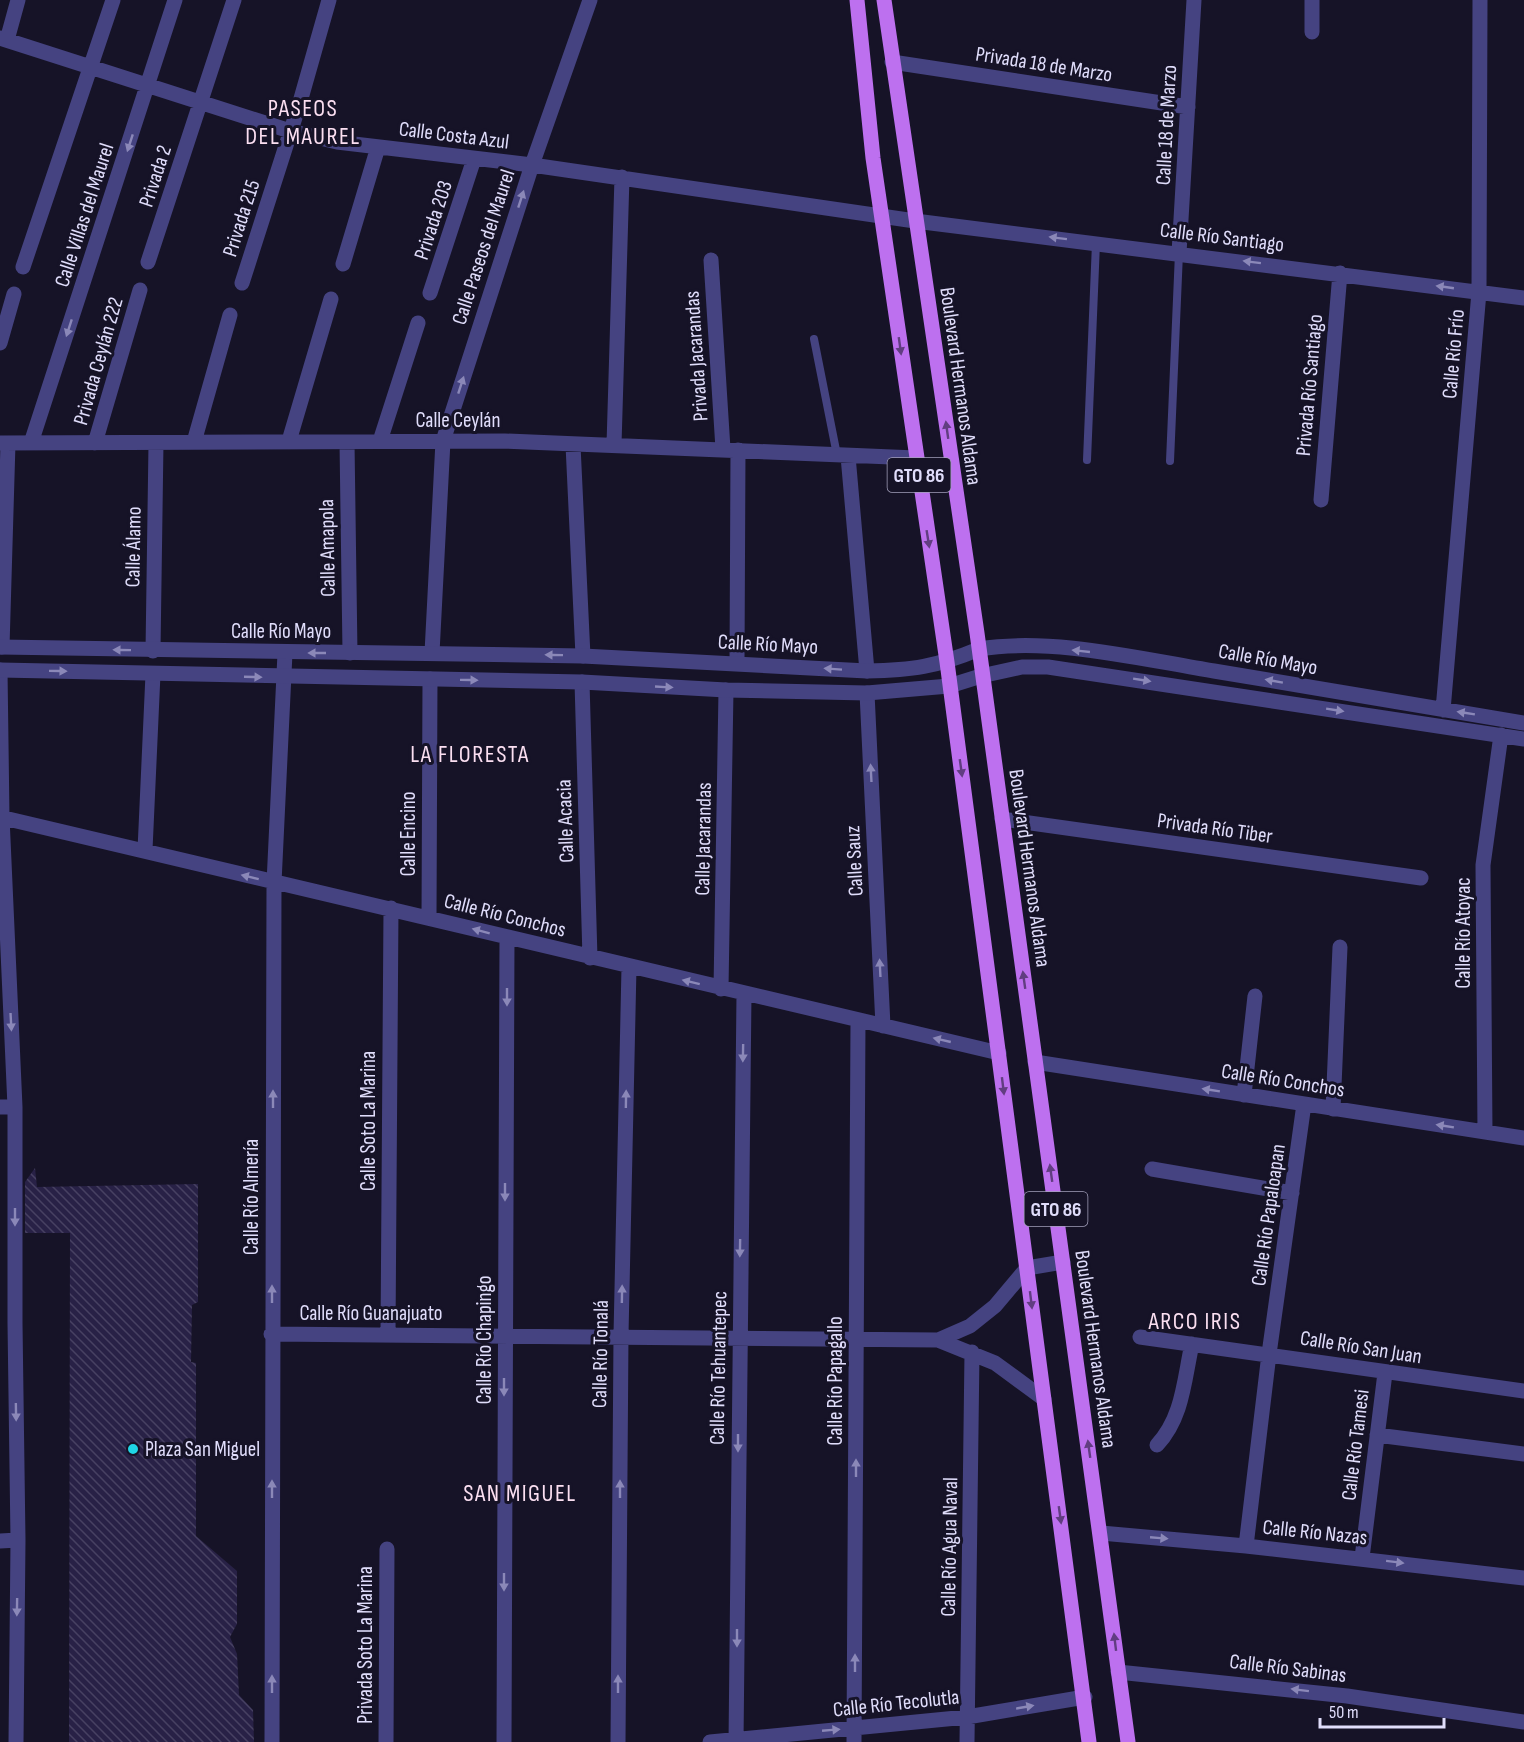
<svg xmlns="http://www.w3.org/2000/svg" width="1524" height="1742" font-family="'Sofia Sans Condensed',sans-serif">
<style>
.building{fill:url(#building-back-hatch)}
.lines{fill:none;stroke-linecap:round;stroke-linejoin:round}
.service{stroke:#454381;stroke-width:8}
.minor{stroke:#454381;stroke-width:15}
.tertiary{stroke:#454381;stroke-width:15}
.primary{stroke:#bd70ef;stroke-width:15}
.oneway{fill:#8b88b8}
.oneway2{fill:#613d81}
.poi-dot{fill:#1fd5e5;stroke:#161327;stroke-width:2}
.labels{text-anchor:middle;stroke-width:6;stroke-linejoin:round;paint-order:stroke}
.shield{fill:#161327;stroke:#a3a0bb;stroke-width:1.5}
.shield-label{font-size:20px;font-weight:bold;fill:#e0ddfb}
.street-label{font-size:21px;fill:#e0ddfb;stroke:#161327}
.poi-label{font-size:21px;fill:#e0ddfb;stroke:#161327;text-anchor:start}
.quarter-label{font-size:24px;letter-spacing:1.5px;fill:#fbdff1;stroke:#161327}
</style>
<defs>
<pattern id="building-back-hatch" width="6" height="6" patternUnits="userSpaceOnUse" patternTransform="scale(1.5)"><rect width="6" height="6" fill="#282146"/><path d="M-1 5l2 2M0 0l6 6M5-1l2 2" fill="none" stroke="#474162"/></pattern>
</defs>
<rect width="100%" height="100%" fill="#161327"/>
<!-- building -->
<path class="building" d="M35 1168 37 1187 198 1184V1302L192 1305 191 1362 196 1363V1536L237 1571V1624L230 1637 237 1654 239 1695 253 1710 254 1742H69L70 1233H25V1182Z"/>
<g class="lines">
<!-- service -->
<path class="service" d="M814 339 837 455
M1087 460 1096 243
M1170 461 1179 253"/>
<!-- minor -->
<path class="minor" d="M1312 0V32
M0 38 290 131 337 142 532 165 915 221 1524 298
M7 40 18 0
M892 62 1188 107
M1179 253 1194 0
M711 260 723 449
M148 262 234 0
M343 264 378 147
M23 267 113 0
M242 283 300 102 329 0
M430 293 474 159
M0 343 14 294
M289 441 331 299
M380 441 418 323
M194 442 230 315
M347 442 350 653
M0 443 505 441 916 458
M31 443 175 0
M95 443 140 290
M573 445 583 656
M614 445 622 177
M848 456 867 671
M1321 500 1340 273
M2 647 8 443
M979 649C1053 637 1140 659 1214 671 1317 689 1421 705 1524 723
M153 651 156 443
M432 653 443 441 532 165 590 0
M737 663 738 450
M0 670 2 817 15 1107V1323L18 1540 16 1742
M981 676 1022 667H1048L1524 739
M582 682 590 958
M867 693 883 1026
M1443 710 1479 292 1480 0
M0 817 999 1053
M1002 819 1421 878
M145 850 153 674
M429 918 430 679
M721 989 726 690
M1035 1062 1524 1138
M1244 1095 1255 996
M0 1107H15
M1333 1109 1340 947
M1485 1132 1483 865 1501 735
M1152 1169 1292 1193
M271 1334 938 1340 995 1363 1044 1399
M388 1334 391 908
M1140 1337 1524 1391
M938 1340 970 1326 995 1306 1027 1268 1063 1262
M1377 1435 1524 1454
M1157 1445C1183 1417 1184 1380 1192 1344
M1101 1533 1246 1546 1524 1578
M0 1541 18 1540
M1246 1546 1269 1354 1304 1104
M1362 1558 1385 1373
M1118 1672 1347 1696 1524 1722
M272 1742 274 883 285 653
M386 1742 387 1549
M504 1742 507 938
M618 1742 621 1335 629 967
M710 1742 967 1717 1085 1697
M736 1742 744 994
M854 1742 858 1021
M967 1742 972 1352"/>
<!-- tertiary -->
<path class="tertiary" d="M0 647 583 656 867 671C912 670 936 667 979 649
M0 670 582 682 726 690 867 693 949 686 981 676"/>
<!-- primary -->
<path class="primary" d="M857 0 873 158 947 662 1089 1742
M884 0 977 633 1128 1742"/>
</g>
<!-- one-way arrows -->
<defs><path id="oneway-solid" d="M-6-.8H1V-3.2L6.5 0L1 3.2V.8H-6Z" transform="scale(1.5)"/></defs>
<g class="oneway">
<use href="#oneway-solid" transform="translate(130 143) rotate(108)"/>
<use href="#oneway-solid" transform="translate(521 199) rotate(-72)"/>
<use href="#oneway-solid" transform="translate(1058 238) rotate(-173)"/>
<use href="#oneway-solid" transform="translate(1252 262) rotate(-173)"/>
<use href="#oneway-solid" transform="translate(1445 287) rotate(-172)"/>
<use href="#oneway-solid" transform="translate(69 328) rotate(108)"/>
<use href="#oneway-solid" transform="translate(461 385) rotate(-72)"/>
<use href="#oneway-solid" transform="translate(122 650) rotate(-179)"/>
<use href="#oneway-solid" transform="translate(1081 651) rotate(-174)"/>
<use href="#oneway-solid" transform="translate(317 653) rotate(180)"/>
<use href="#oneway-solid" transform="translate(554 655) rotate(-179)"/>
<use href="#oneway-solid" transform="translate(833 669) rotate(-176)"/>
<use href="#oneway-solid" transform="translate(58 671) rotate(1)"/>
<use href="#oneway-solid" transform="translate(253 677) rotate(2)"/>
<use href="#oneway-solid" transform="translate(469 680) rotate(1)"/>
<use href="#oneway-solid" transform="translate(1142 680) rotate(9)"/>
<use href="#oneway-solid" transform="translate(1274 681) rotate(-170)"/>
<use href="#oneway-solid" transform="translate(664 687) rotate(3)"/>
<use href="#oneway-solid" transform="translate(1335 710) rotate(9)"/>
<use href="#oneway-solid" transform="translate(1466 713) rotate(-171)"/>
<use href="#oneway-solid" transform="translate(871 773) rotate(-93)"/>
<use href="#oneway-solid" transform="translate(250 877) rotate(-166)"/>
<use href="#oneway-solid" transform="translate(481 931) rotate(-165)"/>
<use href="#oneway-solid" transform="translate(880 968) rotate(-93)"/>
<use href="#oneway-solid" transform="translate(691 982) rotate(-166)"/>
<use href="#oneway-solid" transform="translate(507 997) rotate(90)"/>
<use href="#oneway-solid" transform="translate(11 1022) rotate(87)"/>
<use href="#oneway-solid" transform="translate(942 1040) rotate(-167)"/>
<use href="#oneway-solid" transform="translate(743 1053) rotate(91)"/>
<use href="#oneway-solid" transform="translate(1211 1090) rotate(-171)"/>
<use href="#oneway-solid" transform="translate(273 1099) rotate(-90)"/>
<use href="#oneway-solid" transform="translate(626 1099) rotate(-89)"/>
<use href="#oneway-solid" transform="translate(1445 1126) rotate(-171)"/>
<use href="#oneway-solid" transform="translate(505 1192) rotate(90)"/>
<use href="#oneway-solid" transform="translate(15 1217) rotate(90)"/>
<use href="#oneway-solid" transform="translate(740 1248) rotate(91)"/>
<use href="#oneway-solid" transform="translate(272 1294) rotate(-90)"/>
<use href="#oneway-solid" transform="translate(622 1294) rotate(-89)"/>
<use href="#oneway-solid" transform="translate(504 1387) rotate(90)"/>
<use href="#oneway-solid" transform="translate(16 1412) rotate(89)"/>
<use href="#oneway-solid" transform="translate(738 1443) rotate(90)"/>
<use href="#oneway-solid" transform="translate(856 1468) rotate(-90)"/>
<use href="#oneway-solid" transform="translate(272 1489) rotate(-90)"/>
<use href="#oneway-solid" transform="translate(620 1489) rotate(-90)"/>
<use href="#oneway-solid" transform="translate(1159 1538) rotate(5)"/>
<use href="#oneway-solid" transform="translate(1395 1562) rotate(7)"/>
<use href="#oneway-solid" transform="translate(504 1582) rotate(90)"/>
<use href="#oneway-solid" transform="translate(17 1607) rotate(91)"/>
<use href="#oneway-solid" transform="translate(737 1638) rotate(90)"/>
<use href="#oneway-solid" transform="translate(855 1663) rotate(-90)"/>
<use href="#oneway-solid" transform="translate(272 1684) rotate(-90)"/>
<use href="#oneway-solid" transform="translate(618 1684) rotate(-90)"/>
<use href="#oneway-solid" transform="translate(1300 1690) rotate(-173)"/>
<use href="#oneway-solid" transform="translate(1025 1707) rotate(-10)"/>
<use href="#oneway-solid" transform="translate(831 1730) rotate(-5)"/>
</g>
<g class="oneway2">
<use href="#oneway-solid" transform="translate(900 346) rotate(82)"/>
<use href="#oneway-solid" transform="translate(947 430) rotate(-98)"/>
<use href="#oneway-solid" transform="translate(928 539) rotate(81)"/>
<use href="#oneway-solid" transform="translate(961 768) rotate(82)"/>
<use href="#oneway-solid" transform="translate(1024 980) rotate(-98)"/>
<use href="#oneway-solid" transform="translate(1003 1086) rotate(83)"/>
<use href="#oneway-solid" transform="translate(1051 1173) rotate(-98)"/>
<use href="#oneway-solid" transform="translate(1031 1300) rotate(83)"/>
<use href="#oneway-solid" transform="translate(1089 1449) rotate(-98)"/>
<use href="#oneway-solid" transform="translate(1060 1515) rotate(82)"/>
<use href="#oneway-solid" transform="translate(1115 1642) rotate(-97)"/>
</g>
<!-- markers -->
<circle class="poi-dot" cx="133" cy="1449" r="6"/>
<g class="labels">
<!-- shield labels -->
<g class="shield">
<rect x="887.5" y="458" width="63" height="34" rx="4.5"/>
<rect x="1024.5" y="1192" width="63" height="34" rx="4.5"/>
</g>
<g class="shield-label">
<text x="919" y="482">GTO 86</text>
<text x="1056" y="1216">GTO 86</text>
</g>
<!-- street labels -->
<g class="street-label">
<text transform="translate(1044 64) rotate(9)" y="7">Privada 18 de Marzo</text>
<text transform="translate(1166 125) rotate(-87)" y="7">Calle 18 de Marzo</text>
<text transform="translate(454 135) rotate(7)" y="7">Calle Costa Azul</text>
<text transform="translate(155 176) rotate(-72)" y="7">Privada 2</text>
<text transform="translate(84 215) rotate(-72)" y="7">Calle Villas del Maurel</text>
<text transform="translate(241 218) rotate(-72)" y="7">Privada 215</text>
<text transform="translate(433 220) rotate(-72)" y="7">Privada 203</text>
<text transform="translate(1222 237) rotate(7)" y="7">Calle Río Santiago</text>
<text transform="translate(483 247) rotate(-72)" y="7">Calle Paseos del Maurel</text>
<text transform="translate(1453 354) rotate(-85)" y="7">Calle Río Frío</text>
<text transform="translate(696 356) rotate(-94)" y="7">Privada Jacarandas</text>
<text transform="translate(98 361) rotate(-74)" y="7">Privada Ceylán 222</text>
<text transform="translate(1309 385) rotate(-85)" y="7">Privada Río Santiago</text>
<text transform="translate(961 386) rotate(82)" y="7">Boulevard Hermanos Aldama</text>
<text x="458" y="427">Calle Ceylán</text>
<text transform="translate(133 547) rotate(-89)" y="7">Calle Álamo</text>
<text transform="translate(327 548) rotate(-91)" y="7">Calle Amapola</text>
<text x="281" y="638">Calle Río Mayo</text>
<text transform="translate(768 644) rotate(3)" y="7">Calle Río Mayo</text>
<text transform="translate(1268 659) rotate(10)" y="7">Calle Río Mayo</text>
<text transform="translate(565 821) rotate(-92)" y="7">Calle Acacia</text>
<text transform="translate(1215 828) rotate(8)" y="7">Privada Río Tiber</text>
<text transform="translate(408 834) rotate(-90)" y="7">Calle Encino</text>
<text transform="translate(703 839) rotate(-89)" y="7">Calle Jacarandas</text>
<text transform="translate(854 861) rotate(-93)" y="7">Calle Sauz</text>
<text transform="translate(1030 868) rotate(82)" y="7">Boulevard Hermanos Aldama</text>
<text transform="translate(505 915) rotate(14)" y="7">Calle Río Conchos</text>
<text transform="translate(1463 933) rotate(-90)" y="7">Calle Río Atoyac</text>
<text transform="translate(1283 1080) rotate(9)" y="7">Calle Río Conchos</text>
<text transform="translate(368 1121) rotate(-90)" y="7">Calle Soto La Marina</text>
<text transform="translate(251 1197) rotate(-90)" y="7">Calle Río Almería</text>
<text transform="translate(1268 1215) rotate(-82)" y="7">Calle Río Papaloapan</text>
<text x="371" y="1320">Calle Río Guanajuato</text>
<text transform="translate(484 1340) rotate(-90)" y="7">Calle Río Chapingo</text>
<text transform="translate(1361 1347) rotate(9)" y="7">Calle Río San Juan</text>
<text transform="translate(1096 1349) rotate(82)" y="7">Boulevard Hermanos Aldama</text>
<text transform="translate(600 1354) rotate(-89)" y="7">Calle Río Tonalá</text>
<text transform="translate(718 1368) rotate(-89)" y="7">Calle Río Tehuantepec</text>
<text transform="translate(835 1381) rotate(-90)" y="7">Calle Río Papagallo</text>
<text transform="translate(1355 1445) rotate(-83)" y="7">Calle Río Tamesi</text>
<text transform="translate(1315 1532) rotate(6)" y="7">Calle Río Nazas</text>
<text transform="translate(949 1547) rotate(-89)" y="7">Calle Río Agua Naval</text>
<text transform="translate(365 1645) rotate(-90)" y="7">Privada Soto La Marina</text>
<text transform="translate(1288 1668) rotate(7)" y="7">Calle Río Sabinas</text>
<text transform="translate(896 1703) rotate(-6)" y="7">Calle Río Tecolutla</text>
</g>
<!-- poi labels -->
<g class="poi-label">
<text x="145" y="1456">Plaza San Miguel</text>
</g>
<!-- quarter labels -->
<g class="quarter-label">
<text x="303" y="116">PASEOS<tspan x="303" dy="28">DEL MAUREL</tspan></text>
<text x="470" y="762">LA FLORESTA</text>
<text x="1195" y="1329">ARCO IRIS</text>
<text x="520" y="1501">SAN MIGUEL</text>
</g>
</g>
<!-- scale -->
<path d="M1320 1718v9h124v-9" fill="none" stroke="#e0ddfb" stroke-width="3"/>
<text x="1329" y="1718" font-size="18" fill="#e0ddfb" stroke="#161327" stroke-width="4.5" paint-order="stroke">50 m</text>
</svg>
